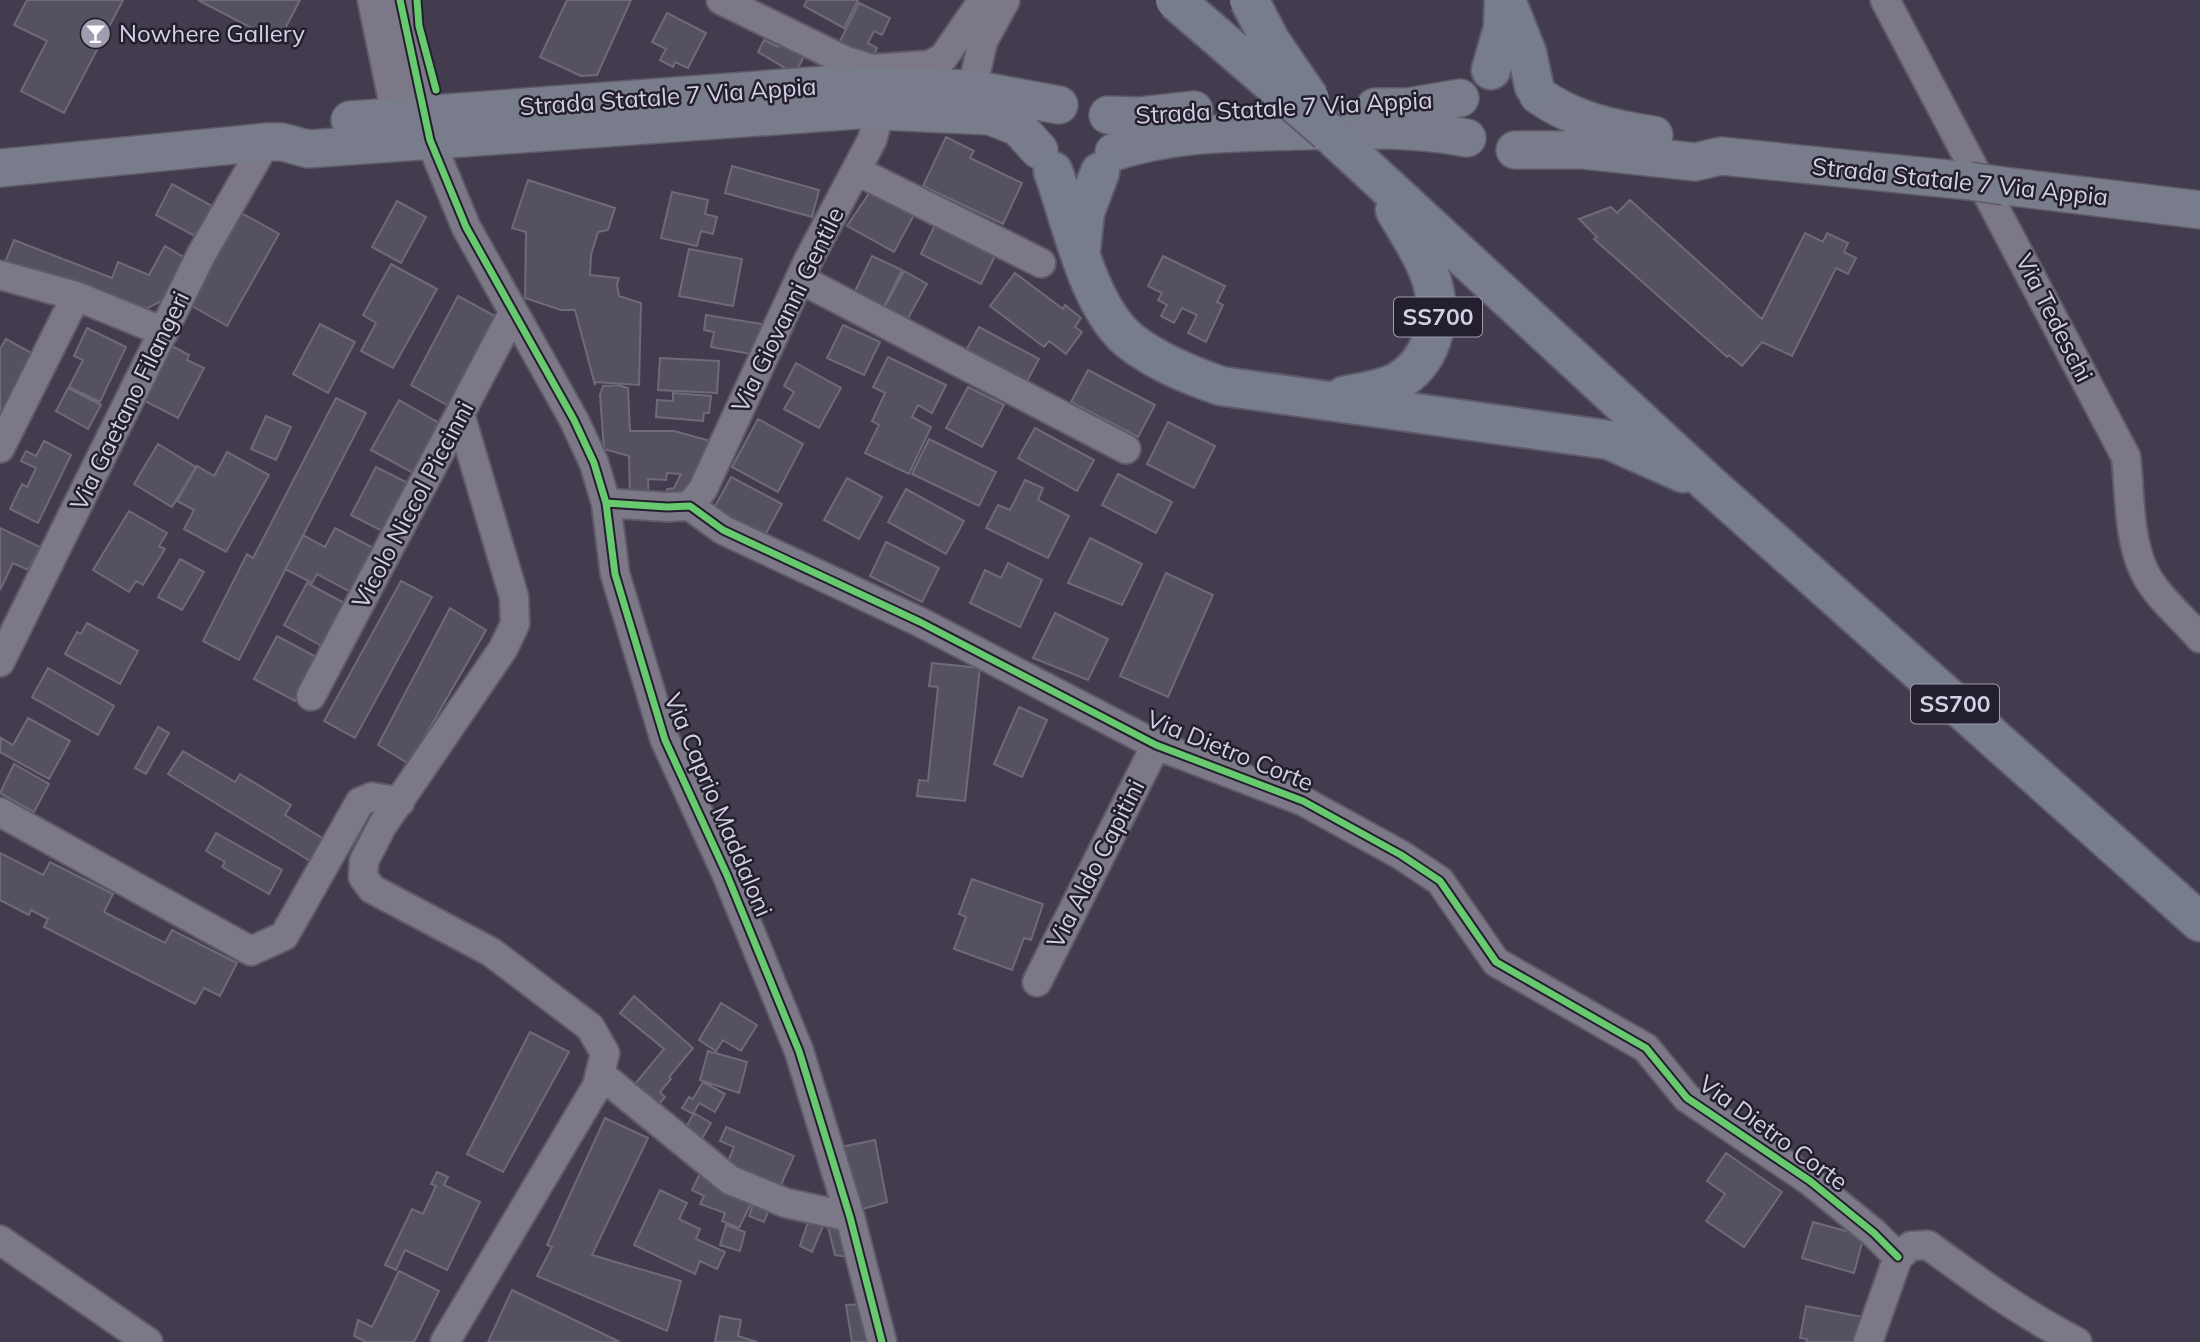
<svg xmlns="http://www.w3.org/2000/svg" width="2200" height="1342" font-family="Mulish,sans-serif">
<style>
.building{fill:#565160;stroke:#6f6a79;stroke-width:2}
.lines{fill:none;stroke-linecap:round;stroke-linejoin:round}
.minor-casing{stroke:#5e5a69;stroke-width:32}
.major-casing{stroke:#5e5a69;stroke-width:40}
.highway-casing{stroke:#5e5a69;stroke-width:42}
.minor{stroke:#7d7887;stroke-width:28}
.major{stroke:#797c8b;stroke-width:37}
.highway{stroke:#777d8d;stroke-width:38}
.major-bridge-casing{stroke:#5e5a69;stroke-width:40;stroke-linecap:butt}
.highway-bridge-casing{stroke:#5e5a69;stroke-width:42;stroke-linecap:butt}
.major-bridge{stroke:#797c8b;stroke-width:37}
.highway-bridge{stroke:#777d8d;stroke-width:38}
.cycleway-casing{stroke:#231f2e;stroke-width:11}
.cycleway{stroke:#67ca6e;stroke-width:7}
.labels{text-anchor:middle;stroke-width:5;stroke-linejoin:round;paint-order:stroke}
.shield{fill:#231f2e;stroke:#9f9bad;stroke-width:2}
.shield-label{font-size:23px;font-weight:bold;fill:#d4d0e4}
.poi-label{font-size:24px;fill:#d4d0e4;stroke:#231f2e;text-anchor:start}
.street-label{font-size:24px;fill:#d4d0e4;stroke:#231f2e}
</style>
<rect width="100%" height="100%" fill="#423c4e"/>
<!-- building -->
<path class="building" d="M27 0H123L64 113 21 91 47 41 14 25Z
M198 0H300L278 42Z
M567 0H631L597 75 581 76 540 57Z
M807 0H858L844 28 804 6Z
M859 3 890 18 882 35 874 31 868 43 877 48 870 64 837 47Z
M667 13 706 33 688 68 675 62 673 67 660 60 666 49 652 42Z
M764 40 778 47 781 40 806 52 795 74 758 52Z
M946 137 974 151 970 158 1022 183 1003 224 923 186Z
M732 166 819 190 812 217 725 193Z
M528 180 615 208 608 230 598 232 591 255 590 275 619 278 617 285 619 296 641 303 639 385 595 382V385L575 310H561L525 298 526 232 512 228Z
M172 184 221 211 204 241 156 215Z
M672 192 708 200 705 214 717 217 713 234 701 231 697 246 661 238Z
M870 192 914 215 894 252 847 226Z
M1630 200 1762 319 1805 233 1823 242 1827 233 1848 243 1844 252 1856 258 1848 274 1836 268 1792 356 1762 342 1742 366 1729 355 1727 357 1594 239 1597 237 1579 219 1611 207 1617 213Z
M397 201 426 217 401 263 372 247Z
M238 211 279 234 227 326 185 302Z
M936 223 996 254 981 284 921 254Z
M14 240 112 278 118 262 149 275 165 246 187 259 162 301 137 313 4 265Z
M689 249 742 259 733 306 679 296Z
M872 256 902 270 883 309 853 295Z
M1163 256 1225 286 1217 302 1223 305 1206 342 1188 333 1197 315 1182 308 1174 323 1161 316 1167 305 1158 300 1162 293 1148 286Z
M391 264 437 289 393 368 361 351 376 323 363 315Z
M904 271 927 284 906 322 883 310Z
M1015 273 1063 309 1065 305 1081 318 1075 327 1082 332 1066 354 1049 341 1044 347 990 306Z
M458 296 504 321 456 410 411 385Z
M706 315 762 324 757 355 711 347 714 332 704 330Z
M320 324 355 342 328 393 293 374Z
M843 325 880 342 864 375 827 358Z
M979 327 1039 359 1025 385 965 352Z
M87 328 126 347 100 402 69 387 83 360 74 356Z
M6 339 35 355 0 422V349Z
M170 345 189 355 187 360 204 368 178 418 141 399Z
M888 357 946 385 932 413 918 405 912 417 931 427 909 474 865 453 879 425 872 421 885 393 873 387Z
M660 358 719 361 717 393 658 390Z
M796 363 841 388 819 428 784 409 794 392 784 386Z
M1088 370 1155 405 1138 437 1071 402Z
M618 385 628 388 630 431H674L710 441 705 459 684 499 669 502 667 489 674 488 681 474 667 473 666 480 648 479 649 504 630 499 629 456 604 449 600 395 603 386Z
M968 387 1004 405 982 447 946 428Z
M68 388 101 405 88 429 56 411Z
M673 393 711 396 709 413H704L703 421 656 417 657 400 673 401Z
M336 398 366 413 239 660 203 641 247 554 253 558Z
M399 400 439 423 413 473 371 450Z
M266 416 291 427 276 460 251 449Z
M758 419 803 444 778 492 732 467Z
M1168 422 1215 446 1194 488 1147 464Z
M1035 428 1094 460 1077 491 1018 458Z
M929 439 996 472 979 506 912 474Z
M44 441 71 455 38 523 10 509 22 484 27 487 36 468 21 461 26 451 36 456Z
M158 444 196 467 172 507 134 484Z
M227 452 269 475 226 552 184 529 194 510 177 501 197 466 214 476Z
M376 467 412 485 388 534 351 515Z
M1118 474 1172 502 1156 533 1102 505Z
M731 477 782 504 764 537 713 510Z
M847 478 882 497 859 539 824 520Z
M1025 480 1043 488 1038 500 1069 516 1048 558 986 528 998 505 1010 510Z
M906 489 964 521 946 554 888 522Z
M129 511 167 533 159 546 165 549 143 585 136 581 129 592 93 570Z
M0 528 40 547 28 570 13 563 0 590Z
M335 528 379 551 356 595 317 574 312 583 285 569 303 535 325 547Z
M1090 538 1142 564 1122 605 1068 583Z
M886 542 939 568 922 602 870 576Z
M180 559 204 572 182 610 158 597Z
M1008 563 1042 580 1020 627 970 603 985 570 1001 578Z
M1166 573 1213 595 1168 697 1120 676Z
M401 581 432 597 355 738 324 721Z
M307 583 350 606 327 649 284 625Z
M450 608 486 630 409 764 378 745Z
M1055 613 1108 639 1088 680 1033 658Z
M87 623 138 651 120 684 65 654 77 632 81 634Z
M277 636 318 658 295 701 254 679Z
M932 663 980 668 965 801 917 796 919 780 928 781 938 687 929 686Z
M48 668 114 706 98 735 32 697Z
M1019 707 1047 720 1022 777 994 764Z
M28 718 70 741 49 779 0 752 1 738 13 745Z
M158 727 169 733 146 774 135 768Z
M183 751 235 782 240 774 291 805 285 815 324 839 310 861 168 774Z
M14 764 49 784 34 812 0 793Z
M216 833 282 870 269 894 222 867 225 862 206 851Z
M0 853 43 875 50 862 113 894 104 912 165 943 172 930 237 963 220 996 204 988 195 1004 44 927 48 919 31 910 29 915 0 900Z
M972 879 1043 904 1031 940 1024 938 1012 970 954 949 966 917 959 914Z
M634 996 693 1048 669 1077 671 1079 660 1092 665 1097 658 1105 634 1085 664 1049 620 1013Z
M721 1003 757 1025 741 1051 723 1040 716 1051 699 1040Z
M530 1032 569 1052 503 1172 467 1154Z
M708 1051 747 1062 739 1093 700 1080Z
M703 1082 725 1094 715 1112 699 1103 693 1114 682 1108 689 1097 693 1099Z
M694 1113 711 1123 700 1142 683 1132Z
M605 1118 648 1138 592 1255 681 1281 667 1331 537 1276 552 1247 547 1245Z
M726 1127 794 1156 776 1196 723 1173 734 1147 720 1141Z
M875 1140 887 1202 849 1213 831 1149Z
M1726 1153 1782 1192 1744 1247 1706 1221 1725 1194 1707 1181Z
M702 1169 755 1195 739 1228 722 1221 725 1213 700 1204 704 1196 692 1190Z
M437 1172 448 1177 444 1185 480 1202 447 1270 405 1250 396 1270 385 1265 412 1209 423 1214 436 1186 431 1184Z
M660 1190 687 1203 679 1219 700 1229 696 1239 725 1252 717 1269 700 1261 695 1274 634 1245Z
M756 1196 772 1202 764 1222 749 1216Z
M810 1216 840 1222 849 1257 835 1255 828 1227 823 1226 812 1252 800 1246Z
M1813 1222 1864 1236 1854 1273 1802 1258Z
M726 1225 745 1232 740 1251 720 1245Z
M399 1271 439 1291 414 1342H366L354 1336 358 1320 372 1327Z
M512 1290 620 1342H488Z
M865 1304 876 1342H852L846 1305Z
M1806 1306 1863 1317 1858 1342H1806L1807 1339 1800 1338Z
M720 1316 741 1320 738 1336 757 1342H715Z"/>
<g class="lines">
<defs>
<path id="minor" d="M372 0 400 134
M400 0 430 140 466 227 574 420 594 463 606 503 615 574 665 740 727 875 799 1051 850 1217 882 1342
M721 0 846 61 872 69 929 65 943 58 979 6 996 15
M1885 0 2126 457C2130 493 2128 537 2144 571 2156 596 2182 617 2200 638
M972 89 983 41 1005 1
M857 171 1041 263
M0 275 76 296 164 332
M800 279 1126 449
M0 448 76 296
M606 503 667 507 690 506 723 530 920 622 1156 745 1303 801 1401 855 1440 881 1496 962 1646 1048 1687 1098 1810 1181 1874 1233 1898 1257
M690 506 703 489 809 259 872 140 880 111
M0 662 201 255 266 142
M311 696 513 313
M0 812 251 951 284 936 360 802 372 797 400 802
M1037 982 1156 745
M600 1074 730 1180 786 1203 850 1217
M0 1240 148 1342
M445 1342 597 1086 605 1053 590 1027 491 952 372 889 363 877 364 861 382 826 503 649 515 624 514 597 460 414
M1868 1342 1898 1257 1911 1246 1928 1245C1977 1281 2023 1314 2077 1342"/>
<path id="major" d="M1538 95C1573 120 1612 129 1654 135
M1375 107H1408L1460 98
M1108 115 1140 116 1194 110
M350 120 839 84 972 89 1059 105
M1515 150H1583L1695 162 1721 156 1969 181
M1114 152C1174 132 1233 133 1295 131 1355 130 1408 127 1467 138
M0 168 266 142H282L308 149 859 110 990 116 1018 127 1039 150
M2004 186 2200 210"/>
<path id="highway" d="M1506 0 1527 53 1534 86
M1491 70 1503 28 1504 0
M1328 132 1710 485 2200 922
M1053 171C1071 220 1088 307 1130 341 1157 362 1189 375 1221 386L1609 440 1683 473
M1081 248 1085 212 1100 172
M1344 396C1361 392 1382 390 1397 382 1413 373 1425 358 1431 341 1448 288 1420 254 1395 210"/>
</defs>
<!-- minor casing -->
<use href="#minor" class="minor-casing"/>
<!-- major casing -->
<use href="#major" class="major-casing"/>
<!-- highway casing -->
<use href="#highway" class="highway-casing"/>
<!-- minor -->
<use href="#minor" class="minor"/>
<!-- major -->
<use href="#major" class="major"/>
<!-- highway -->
<use href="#highway" class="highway"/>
<defs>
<path id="major-bridge" d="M1969 181 2004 186"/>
<path id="highway-bridge" d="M1175 0 1328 132
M1249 0 1271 42 1310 99"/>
</defs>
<!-- major-bridge casing -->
<use href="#major-bridge" class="major-bridge-casing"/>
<!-- highway-bridge casing -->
<use href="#highway-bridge" class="highway-bridge-casing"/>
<!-- major-bridge -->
<use href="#major-bridge" class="major-bridge"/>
<!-- highway-bridge -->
<use href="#highway-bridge" class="highway-bridge"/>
<defs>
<path id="cycleway" d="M400 0 430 140 466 227 574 420 594 463 606 503 615 574 665 740 727 875 799 1051 850 1217 882 1342
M417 0 419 26 436 90
M606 503 667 507 690 506 723 530 920 622 1156 745 1303 801 1401 855 1440 881 1496 962 1646 1048 1687 1098 1810 1181 1874 1233 1898 1257"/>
</defs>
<!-- cycleway casing -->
<use href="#cycleway" class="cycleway-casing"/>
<!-- cycleway -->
<use href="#cycleway" class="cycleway"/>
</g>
<!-- icons -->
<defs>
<symbol id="bar-disc" viewBox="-11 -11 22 22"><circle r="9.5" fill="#a19cb0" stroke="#231f2e"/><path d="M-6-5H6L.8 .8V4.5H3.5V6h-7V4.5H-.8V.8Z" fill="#fff"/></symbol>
</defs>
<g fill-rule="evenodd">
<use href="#bar-disc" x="78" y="16" width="35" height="35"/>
</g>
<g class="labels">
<!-- shield labels -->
<g class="shield">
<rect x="1394" y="297.5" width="88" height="39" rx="5"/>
<rect x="1911" y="684.5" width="88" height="39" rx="5"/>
</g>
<g class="shield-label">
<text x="1438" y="325">SS700</text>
<text x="1955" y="712">SS700</text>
</g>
<!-- poi labels -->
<g class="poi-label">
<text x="119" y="42">Nowhere Gallery</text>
</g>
<!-- street labels -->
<g class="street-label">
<text transform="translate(668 97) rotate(-4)" y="8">Strada Statale 7 Via Appia</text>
<text transform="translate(1284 108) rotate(-3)" y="8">Strada Statale 7 Via Appia</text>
<text transform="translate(1960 182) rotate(6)" y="8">Strada Statale 7 Via Appia</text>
<text transform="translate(788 310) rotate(-64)" y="8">Via Giovanni Gentile</text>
<text transform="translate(2054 318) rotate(63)" y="8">Via Tedeschi</text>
<text transform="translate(130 401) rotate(-64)" y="8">Via Gaetano Filangeri</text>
<text transform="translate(413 505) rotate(-62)" y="8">Vicolo Niccol Piccinni</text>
<text transform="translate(1230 751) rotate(22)" y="8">Via Dietro Corte</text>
<text transform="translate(718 805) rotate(67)" y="8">Via Caprio Maddaloni</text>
<text transform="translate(1096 864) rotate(-63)" y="8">Via Aldo Capitini</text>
<text transform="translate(1773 1133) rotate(36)" y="8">Via Dietro Corte</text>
</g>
</g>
</svg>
